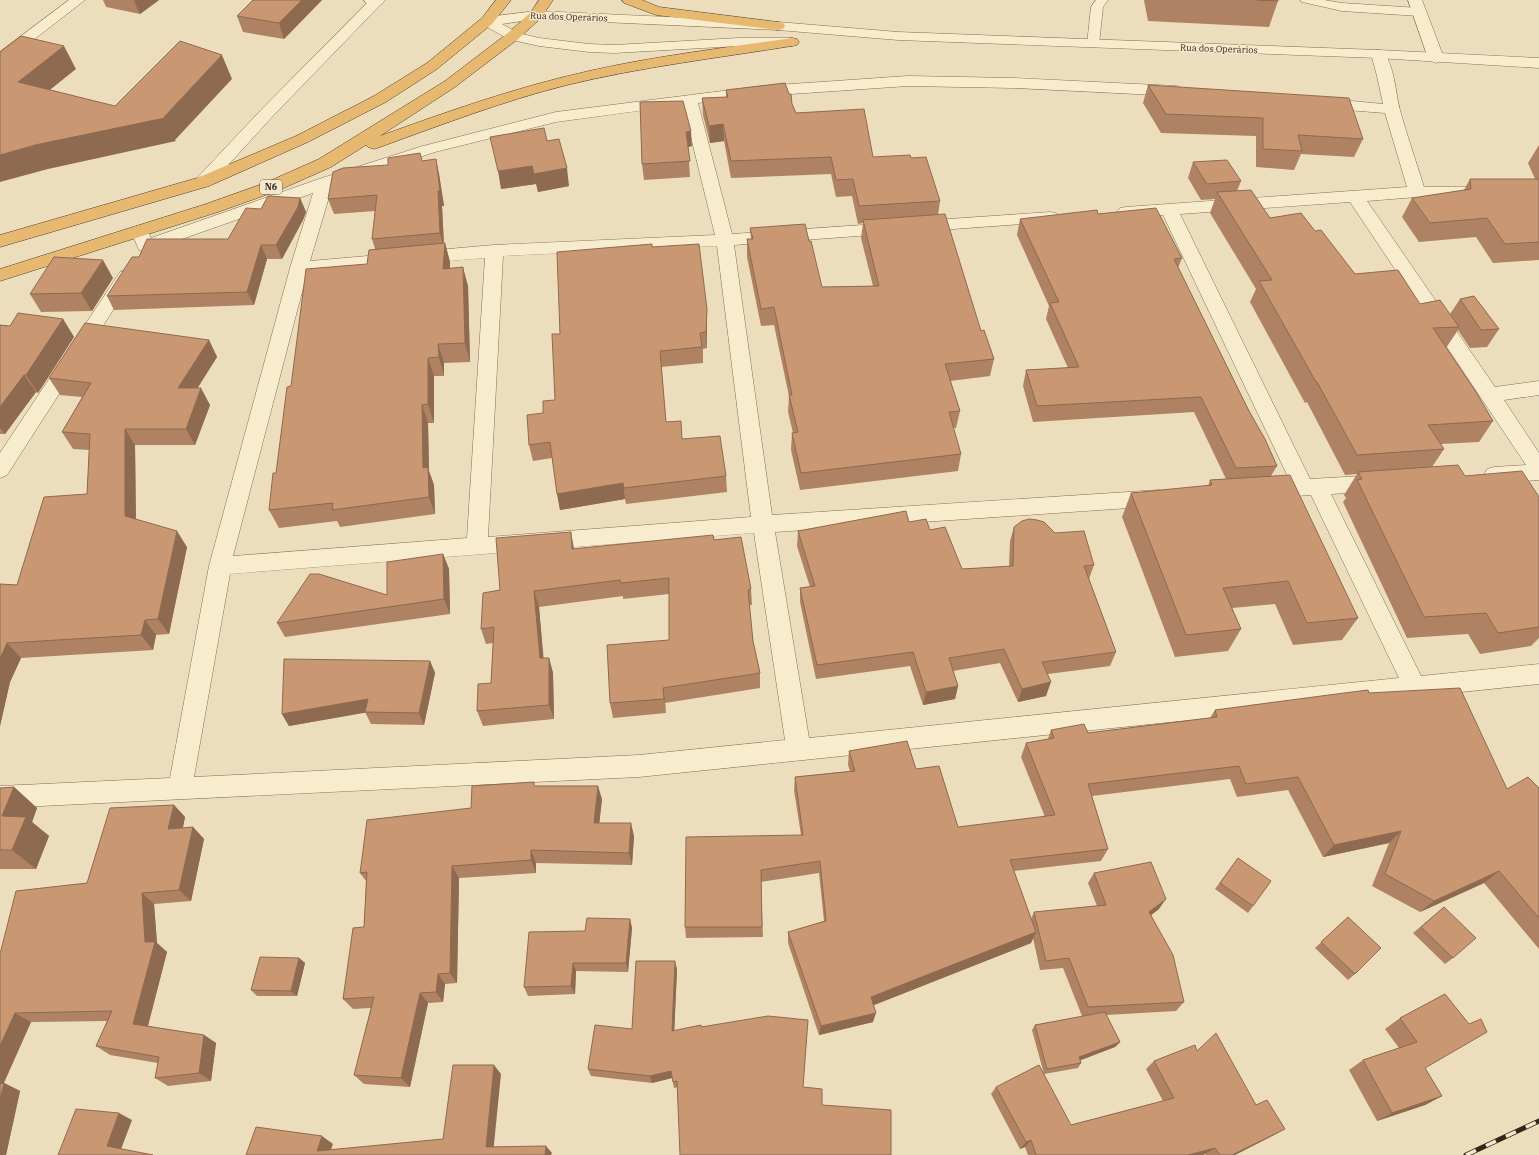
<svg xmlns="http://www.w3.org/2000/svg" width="1539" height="1155" font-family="'IBM Plex Serif',serif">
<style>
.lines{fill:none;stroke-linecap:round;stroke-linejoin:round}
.service-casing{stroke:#836e56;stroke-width:1}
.minor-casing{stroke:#836e56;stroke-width:1}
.tertiary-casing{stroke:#836e56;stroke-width:1}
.trunk-casing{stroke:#513d2b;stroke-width:1}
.service{fill:#f8eccf;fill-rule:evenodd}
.minor{fill:#f8eccf;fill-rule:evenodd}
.tertiary{fill:#f8eccf;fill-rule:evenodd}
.trunk{fill:#e7b870;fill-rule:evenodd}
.rail-casing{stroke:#33271b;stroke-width:5}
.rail{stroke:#f4e8cc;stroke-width:3.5;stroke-dasharray:11;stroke-linecap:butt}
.wall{fill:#ae8263}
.shaded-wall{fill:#8d6a50}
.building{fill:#ca9773;stroke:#8d6a50}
.labels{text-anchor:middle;stroke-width:3;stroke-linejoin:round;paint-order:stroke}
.far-street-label{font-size:9px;fill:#33271b;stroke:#f4e8cc}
.shield{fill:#f4e8cc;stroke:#6d6150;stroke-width:1}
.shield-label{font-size:9px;font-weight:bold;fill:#33271b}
</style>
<rect width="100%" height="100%" fill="#ecdebc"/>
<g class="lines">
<defs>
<path id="service" d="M1096 0H1108L1103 7 1099 44 1097 47H1089L1087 44 1091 7Z
M1300 0H1324L1342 3 1419 8 1423 9 1425 12 1423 15 1419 16 1342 11 1302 2Z"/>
<path id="minor" d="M69 0H85L5 62 0 64V52Z
M370 0H385L272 117 209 186 203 187 197 186 195 182 197 178 260 111Z
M1408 0H1422L1444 58 1441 61 1436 63 1431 61 1428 58Z
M1378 50 1383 51C1395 67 1395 91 1400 110 1407 136 1416 161 1424 187H1539V197H1417L1367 201 1495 387 1539 381V395L1504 400 1539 453V480L1494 483 1487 481 1484 475 1487 469 1494 467 1526 465 1350 202 1180 214 1310 479 1380 475 1387 477 1390 483 1387 489 1380 491 1331 494 1421 676 1539 664V684L639 777 0 808V786L170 778 209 566 290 268 313 193 145 252 139 250 131 231 134 227 140 225 146 227 151 238 319 179 423 146 556 112 762 86 908 76 1014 78 1177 86 1182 88 1185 91 1182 94 1177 96 1014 88 908 86 762 96 698 103 732 234 1050 212 1056 213 1059 217 1056 221 1050 222 734 245 772 515 1159 490 1166 492 1169 498 1166 504 1159 506 775 532 809 738 1399 678 1311 495 1267 498 1260 496 1257 490 1260 484 1267 482 1290 481 1163 215 1126 217 1120 216 1117 212 1120 208 1126 207 1407 187 1385 113 1321 108 1315 106 1313 103 1315 100 1321 98 1383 104 1377 76 1371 54 1373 51ZM683 105 715 235 494 245 310 261 332 187 435 152 556 122ZM717 246 751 517 488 537 503 256ZM485 258 467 538 233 556 307 273ZM754 533 785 740 639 755 194 777 230 574Z
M126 270 132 272 135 276 7 475 0 478V453L120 272Z"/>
<path id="tertiary" d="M364 0H383L384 1 382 4 377 5 366 3Z
M536 11 778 22 898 32 1378 50 1539 58V68L1378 58 898 40 778 30 536 19 502 24 518 33 539 38 589 44 614 45 739 38H791L796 39 798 42 796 45 791 46H739L614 53 589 52 539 46 508 39 482 24 480 21 482 18 487 17Z"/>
<path id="trunk" d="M496 0H511L492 24 437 69 386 102 308 142 209 186 0 247V235L197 178 296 136 374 96 427 63 482 18Z
M539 0H553L541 18 518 39 455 87 380 136C449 111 517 87 589 71 655 56 724 48 792 38L797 39 799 42 797 45 792 46C717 58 641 67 567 85 503 101 441 125 380 147L374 149 368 147 366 145 331 167 277 191 218 212 0 281V269L206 204 265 183 319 159 445 81 508 33 531 12Z
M622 0H642L659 7 778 22 783 23 785 26 783 29 778 30 656 15 624 3Z"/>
</defs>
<!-- service casing -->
<use href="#service" class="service-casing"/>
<!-- minor casing -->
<use href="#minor" class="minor-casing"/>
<!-- tertiary casing -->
<use href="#tertiary" class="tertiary-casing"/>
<!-- trunk casing -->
<use href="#trunk" class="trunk-casing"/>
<!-- service -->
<use href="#service" class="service"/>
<!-- minor -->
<use href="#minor" class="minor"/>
<!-- tertiary -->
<use href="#tertiary" class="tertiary"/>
<!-- trunk -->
<use href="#trunk" class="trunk"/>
<defs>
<path id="rail" d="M1466 1155 1539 1121"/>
</defs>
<!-- rail casing -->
<use href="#rail" class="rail-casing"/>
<!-- rail -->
<use href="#rail" class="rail"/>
</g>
<!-- wall -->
<path class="wall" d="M103 0H159L140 14 106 7Z
M253 0H322L284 39 243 32 237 16Z
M1144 0H1278V1L1269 27 1148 21Z
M1148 85 1363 139 1354 157 1301 154 1294 170 1256 167V136L1161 133 1143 103Z
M726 90 792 104 796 113 873 157 911 158 940 201 938 215 981 331 994 359 990 376 950 381 960 411 956 428H953L961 454 958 471 800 490 791 450 792 433H793L788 412 789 396 774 325 761 326 747 257V239H751L750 228 822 287 873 286 861 238 863 223 858 224 852 196 836 197 831 174 731 178 724 141 710 143 703 115 702 98 726 97Z
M640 102 692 146 688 147 690 177 644 180 642 164Z
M547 141 569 186 538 192 536 184 501 189Z
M1539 145V260L1493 263 1476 237 1419 242 1402 217 1412 198 1464 190 1470 179H1535L1528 163Z
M422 161 439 174 444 206H442L444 244 445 243 450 262V268L468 286 470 362 444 363V376H434V423H428L429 471 434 485 435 514 340 527 337 521 279 528 269 510 276 473 291 386 367 264 375 249 372 239 375 211 334 214 328 199 388 165Z
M1193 162 1241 181 1237 191 1270 218 1315 231 1355 274 1420 304 1450 314 1460 299 1499 329 1487 347 1470 348 1458 330 1446 348 1493 421 1479 442 1441 444 1444 449 1432 467 1539 497V638L1531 646 1480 654 1468 634 1407 638 1343 502 1346 498 1344 495 1357 474 1345 475 1307 402 1305 403 1250 302 1256 289 1210 213 1215 199 1201 200 1188 178Z
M300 198 306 212 303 220 282 259H267L254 305 114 310 107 296 139 257 228 239 261 209Z
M1098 214 1182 258 1178 268 1249 411 1277 466 1271 476 1358 618 1342 640 1293 645 1275 604 1232 608 1241 629 1228 651 1175 657 1122 517 1131 493 1208 486 1210 480 1226 479 1194 412 1033 422 1023 386 1026 370 1068 368 1046 319 1049 306 1017 235 1020 219Z
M652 247 707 326V348L703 349V363L661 367 666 422 683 439 726 476 727 492 626 504 625 499 560 510 552 458 533 461 529 445 543 413 555 400 560 334Z
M113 278 92 311 41 312 30 294Z
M63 319 74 337 38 393 36 392 5 434H0V325L10 326Z
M209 340 217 357 197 388 210 405 195 445H135L136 519 187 547 169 634 156 635 153 650 21 658 10 682 0 726V584L17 585 87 494 89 450 73 449 62 432 82 397 60 395 49 378Z
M909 522 930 530 962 569 1009 566 1010 541 1014 527 1055 533 1094 565 1089 579 1116 652 1110 666 1048 674 1046 696 1018 702 1000 663 953 671 958 686 955 699 923 705 910 666 816 679 800 602V588L810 587 797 546 798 531Z
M714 540 751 589 752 605H749L753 641 760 673V688L665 703 666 713 613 718 610 703 669 640V594L623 599V596L539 607 543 658H549L553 673 554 719 483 726 477 711 491 683 493 643 486 644 481 629 500 590 574 549Z
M443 554 449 569 450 614 285 637 277 623 387 595Z
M430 661 435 673 424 725 371 724 365 712 289 726 282 714Z
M1369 693 1507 789 1539 788V949L1484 883 1420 912 1372 886 1389 843 1323 857 1288 790 1237 797 1230 779 1092 796 1108 849 1101 861 1014 871 1031 919 1034 912 1097 906 1088 883 1094 873 1159 909 1151 915 1184 1002 1176 1011 1106 1015 1120 1042 1115 1047 1080 1060 1081 1063 1078 1068 1044 1074 1032 1030 1035 1025 1087 1016H1082L1063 968 1040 970 1033 938 1031 943 874 1005 873 1022 819 1035 788 943V932L824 921 819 873 761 882 763 937 686 938 685 927 801 835 794 790 795 777 850 771 848 765 849 751 916 769 958 827 1045 817 1021 757 1026 743 1048 739 1051 730 1088 733 1210 718 1215 710Z
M535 786 602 799 599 823 634 836 632 865 536 863V873L459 878 457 983 445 984 443 1002 428 1003 410 1087 364 1084 354 1075 371 1008 353 1009 343 999 364 927 366 881 360 873 471 808Z
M14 787 37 808 32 822 49 836 36 869H0V788Z
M174 805 185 817 183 828 193 827 204 839 191 901 154 904 157 943 167 952 148 1026 204 1035 216 1043 211 1081 168 1086 155 1078 158 1063 110 1055 96 1046 107 1021 31 1022 4 1083 20 1091 6 1155H0V954L87 883Z
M1238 858 1253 906 1248 913 1215 889Z
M1444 907 1453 958 1445 964 1413 933Z
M1348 917 1355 974 1348 980 1315 948Z
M630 919 632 928 628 972 576 971 575 994 528 996 524 987 585 931Z
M299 958 305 963 297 996H257L251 990Z
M677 969 674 1031 701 1027 803 1087 822 1105 891 1155 678 1087 674 1088 672 1078 652 1083 591 1076 588 1069 632 1029Z
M1445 994 1425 1068 1442 1096 1425 1105 1377 1121 1349 1070 1363 1060 1399 1048 1385 1029 1400 1018Z
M1197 1051 1256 1105 1274 1135 1235 1155H1206L1205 1154 1203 1155H1028L1025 1147 1020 1149 991 1094 996 1087 1071 1125 1163 1101 1146 1069 1154 1061Z"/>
<!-- shaded-wall -->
<path class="shaded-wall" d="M136 0H159L140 14 134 1Z
M302 0H322L284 39 279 23Z
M64 46 76 69 31 105 18 82Z
M222 55 232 79 175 140 176 141 48 169 0 182V155L35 145 164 117Z
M723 124 724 141 710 143 709 126Z
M691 131 692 146 687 147 686 132Z
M436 159 439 174 444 206H442L444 248 440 233 438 191Z
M532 166 536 184 501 189 498 171Z
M567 168 569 186 538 192 534 174Z
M300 198 306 212 303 220 282 259 276 245Z
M445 243 450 262 448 288 443 269Z
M261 245 267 259 254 305 247 292Z
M103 260 113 278 92 311 81 293Z
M463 267 468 286 470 362 465 343Z
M707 309V348L706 332Z
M63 319 74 337 38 393 26 375Z
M209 340 217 357 187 405 178 388Z
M438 344 444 363V376L439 357Z
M428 358 434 376V423L428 404Z
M24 375 36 392 5 434 0 428V407Z
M201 388 210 405 195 445 186 429Z
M422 405 428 423 429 471 434 485 435 514 429 497 423 468Z
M125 429 135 445 136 532 125 516Z
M623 483 625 499 560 510 557 494Z
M177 531 187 547 169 634 158 619Z
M571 532 574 549 576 565 572 549Z
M443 554 449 569 450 614 444 599Z
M534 591 539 607 545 674 540 658Z
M145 620 156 635 153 650 141 635Z
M7 643 21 658 10 682 0 726V659Z
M549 658 553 673 554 719 549 705Z
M430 661 435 673 424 725 419 713Z
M1051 682 1046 696 1018 702 1022 689Z
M958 686 955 699 923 705 926 692Z
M663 688 665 703 666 713 664 699Z
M368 699 375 711 289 726 282 714Z
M598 786 602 799 598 836 594 823Z
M14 787 37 808 32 822 49 836 36 869 12 850 2 816Z
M174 805 185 817 180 840 168 829Z
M631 823 634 836 632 865 629 853Z
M193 827 204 839 191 901 179 890Z
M1401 831 1389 843 1323 857 1334 845Z
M531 850 536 863V873L531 860Z
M452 866 459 878 457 983 450 973Z
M1499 871 1484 883 1420 912 1434 901Z
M142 893 154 904 157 943 167 952 146 1033 133 1024 145 942Z
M1166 899 1159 909 1142 922 1149 912Z
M630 919 632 928 628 972 626 963Z
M1036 932 1031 943 869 1007 871 997Z
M299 958 305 963 297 996 291 991Z
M675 961 677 969 674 1039 672 1031Z
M573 963 576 971 575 994 571 986Z
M438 974 445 984 443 1002 436 992Z
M420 993 428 1003 410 1087 401 1078Z
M15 1013 31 1022 0 1091V1046Z
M876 1013 873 1022 819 1035 821 1026Z
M204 1035 216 1043 211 1081 199 1073Z
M1120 1042 1115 1047 1076 1062 1079 1057Z
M494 1065 501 1074 493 1154 486 1147Z
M671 1071 672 1078 652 1083 650 1076Z
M4 1083 20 1091 6 1155H0V1100Z
M1442 1096 1425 1105 1377 1121 1392 1113Z
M119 1113 132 1120 120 1152 107 1146Z
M1285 1129 1274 1135 1235 1155H1232Z
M322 1136 333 1144 329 1155 317 1151Z
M1031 1140 1025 1147 1020 1149 1026 1142Z
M546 1146 552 1153 551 1155H545Z
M1215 1148 1205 1154 1203 1155H1188Z"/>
<!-- building -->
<path class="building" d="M253 0H302L279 23 237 16Z
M1257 0H1278V1Z
M21 36 64 46 18 82 115 106 180 41 222 55 164 117 165 118 35 145 0 155V52Z
M785 83 789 94H791L792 104 796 113 864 109 873 157 910 155 911 158 926 157 940 201 859 206 853 179 836 180 831 157 731 161 723 124 709 126 702 98 728 97 726 90Z
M1148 85 1349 98 1363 139 1298 135 1302 151 1263 149V118L1166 114Z
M683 101 691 131 686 132 690 161 642 164 640 102Z
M544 128 547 141 559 139 567 168 534 174 532 166 498 171 490 137Z
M420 153 422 161 436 159 440 191H438L440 233 372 239 377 195 328 199 333 172 343 168 388 165V158Z
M1227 160 1241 181 1207 184 1193 162Z
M1470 179H1539V242L1505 244 1487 218 1430 223 1412 198 1471 189Z
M1251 190 1270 218 1301 213 1315 231 1321 230 1355 274 1398 270 1420 304 1440 300 1459 327 1433 328 1476 392 1493 421 1428 425 1444 449 1357 455 1317 382H1316L1259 281 1272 280 1217 192Z
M268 196 300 198 298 207 276 245H261L247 292 107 296 132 257H139L147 239H228L246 208 261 209Z
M1156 208 1182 258 1174 259 1249 411 1265 439 1277 466 1236 468 1201 397 1037 406 1026 370 1079 367 1050 303 1059 302 1020 219 1097 210 1098 214Z
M945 214 981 331 984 330 994 359 945 364 960 411 949 412 961 454 801 473 792 433 798 432 789 395H792L774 307 761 309 747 239H753L750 228 805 224 809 241H811L822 287 879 286 863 220Z
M445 243 443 269 463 267 465 343 438 344 439 357 428 358V404L422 405 423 468 428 467 429 497 332 510 333 503 269 510 273 473H276L287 387 291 386 306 269 367 264 369 250Z
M652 244V247L699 244 707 309 706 332 700 333 702 347 660 351 666 422 681 421 682 439 720 436 726 476 624 488 623 483 557 494 550 442 529 445 527 415 543 413V401L555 400 552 334H560L557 252Z
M54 257 103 260 81 293 30 294Z
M1474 296 1499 329 1481 330 1460 299Z
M18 313 63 319 26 375H24L0 407V325L10 326Z
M85 323 209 340 178 388H201L186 429H125V516L177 531 158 619 145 620 141 635 7 643 0 659V584L17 585 44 497 87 494 90 434 62 432 91 383 49 378Z
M1458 465 1465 476 1522 471 1539 497V627L1498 633 1486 613 1424 617 1357 480 1362 479 1358 472Z
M1290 475 1358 618 1307 623 1288 581 1223 588 1241 629 1186 635 1131 493 1212 485 1210 480Z
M906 511 909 522 926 519 930 530 945 527 962 569 1013 566 1014 527 1022 521 1029 519 1037 520 1044 522 1055 533 1084 531 1094 565 1084 566 1116 652 1042 662 1051 682 1022 689 1004 649 949 658 958 686 926 692 913 652 817 665 800 588 815 586 798 531Z
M571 532 572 549 713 535 714 540 741 537 751 589 748 590 753 641 760 673 663 688 664 699 610 703 607 645 669 640V578L621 583 620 580 534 591 540 658H549V705L477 711 478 684 491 683 494 627 481 629 483 593 500 590 496 538Z
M443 554 444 599 277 623 310 574H319L387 595V562Z
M284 659 430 661 419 713 365 712 368 699 282 714Z
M1460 688 1507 789 1528 777 1539 788V918L1499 871 1434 901 1385 874 1401 831 1334 845 1298 777 1246 784 1239 766 1088 784 1108 849 1010 860 1036 932 871 997 876 1013 821 1026 788 932 826 921 820 861 761 870 762 927H685L686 837 803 835 795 777 855 771 849 751 907 741 916 769 939 766 958 827 1055 815 1026 743 1054 738 1051 730 1084 724 1088 733 1217 717 1215 710 1344 693 1368 690 1369 693Z
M534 782V786H598L594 823H631L629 853 531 850V860L452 866 450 973 438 974 436 992 420 993 401 1078 354 1075 374 997 343 999 353 928 364 927 367 872 360 873 367 820 471 808 472 786Z
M14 787 2 816 26 817 12 850H0V788Z
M174 805 168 829 193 827 179 890 142 893 145 942H155L133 1024 204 1035 199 1073 155 1078 159 1057 96 1046 112 1011 15 1013 0 1046V954L16 891 87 883 110 808Z
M1238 858 1271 881 1253 906 1220 883Z
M1151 862 1166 899 1149 912 1173 955 1184 1002 1088 1007 1069 958 1046 961 1034 912 1106 905 1094 873Z
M1444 907 1476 938 1453 958 1421 927Z
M1348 917 1381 948 1355 974 1321 942Z
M587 918 630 919 626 963H573L571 986 524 987 529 932 585 931Z
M260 957 299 958 291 991 251 990Z
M636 961H675L672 1031 701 1025V1027L768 1016 808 1020 803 1087 822 1089V1105L891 1110V1155H680L677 1081 673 1082 671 1071 650 1076 588 1069 595 1025 632 1029Z
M1445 994 1469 1024 1481 1019 1487 1032 1425 1068 1442 1096 1392 1113 1363 1060 1417 1042 1400 1018Z
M1105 1012 1120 1042 1079 1057 1081 1063 1047 1069 1035 1025Z
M1216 1033 1256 1105 1267 1100 1285 1129 1232 1155H1220L1215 1148 1188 1155H1036L1031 1140 1026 1142 996 1087 1039 1065 1071 1125 1174 1098 1154 1061 1195 1045 1197 1051Z
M453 1065H494L486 1147 546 1146 545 1155H246L256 1127 322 1136 317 1151 443 1139Z
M4 1083 0 1100V1084Z
M76 1109 119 1113 107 1146 153 1155H58Z"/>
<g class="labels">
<!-- far-street labels -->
<g class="far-street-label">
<text transform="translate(569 17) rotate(2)" y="3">Rua dos Operários</text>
<text transform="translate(1219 49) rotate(2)" y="3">Rua dos Operários</text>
</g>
<!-- shield labels -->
<rect class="shield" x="260" y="180" width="22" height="14" rx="3"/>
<g class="shield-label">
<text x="271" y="190">N6</text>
</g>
</g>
</svg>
